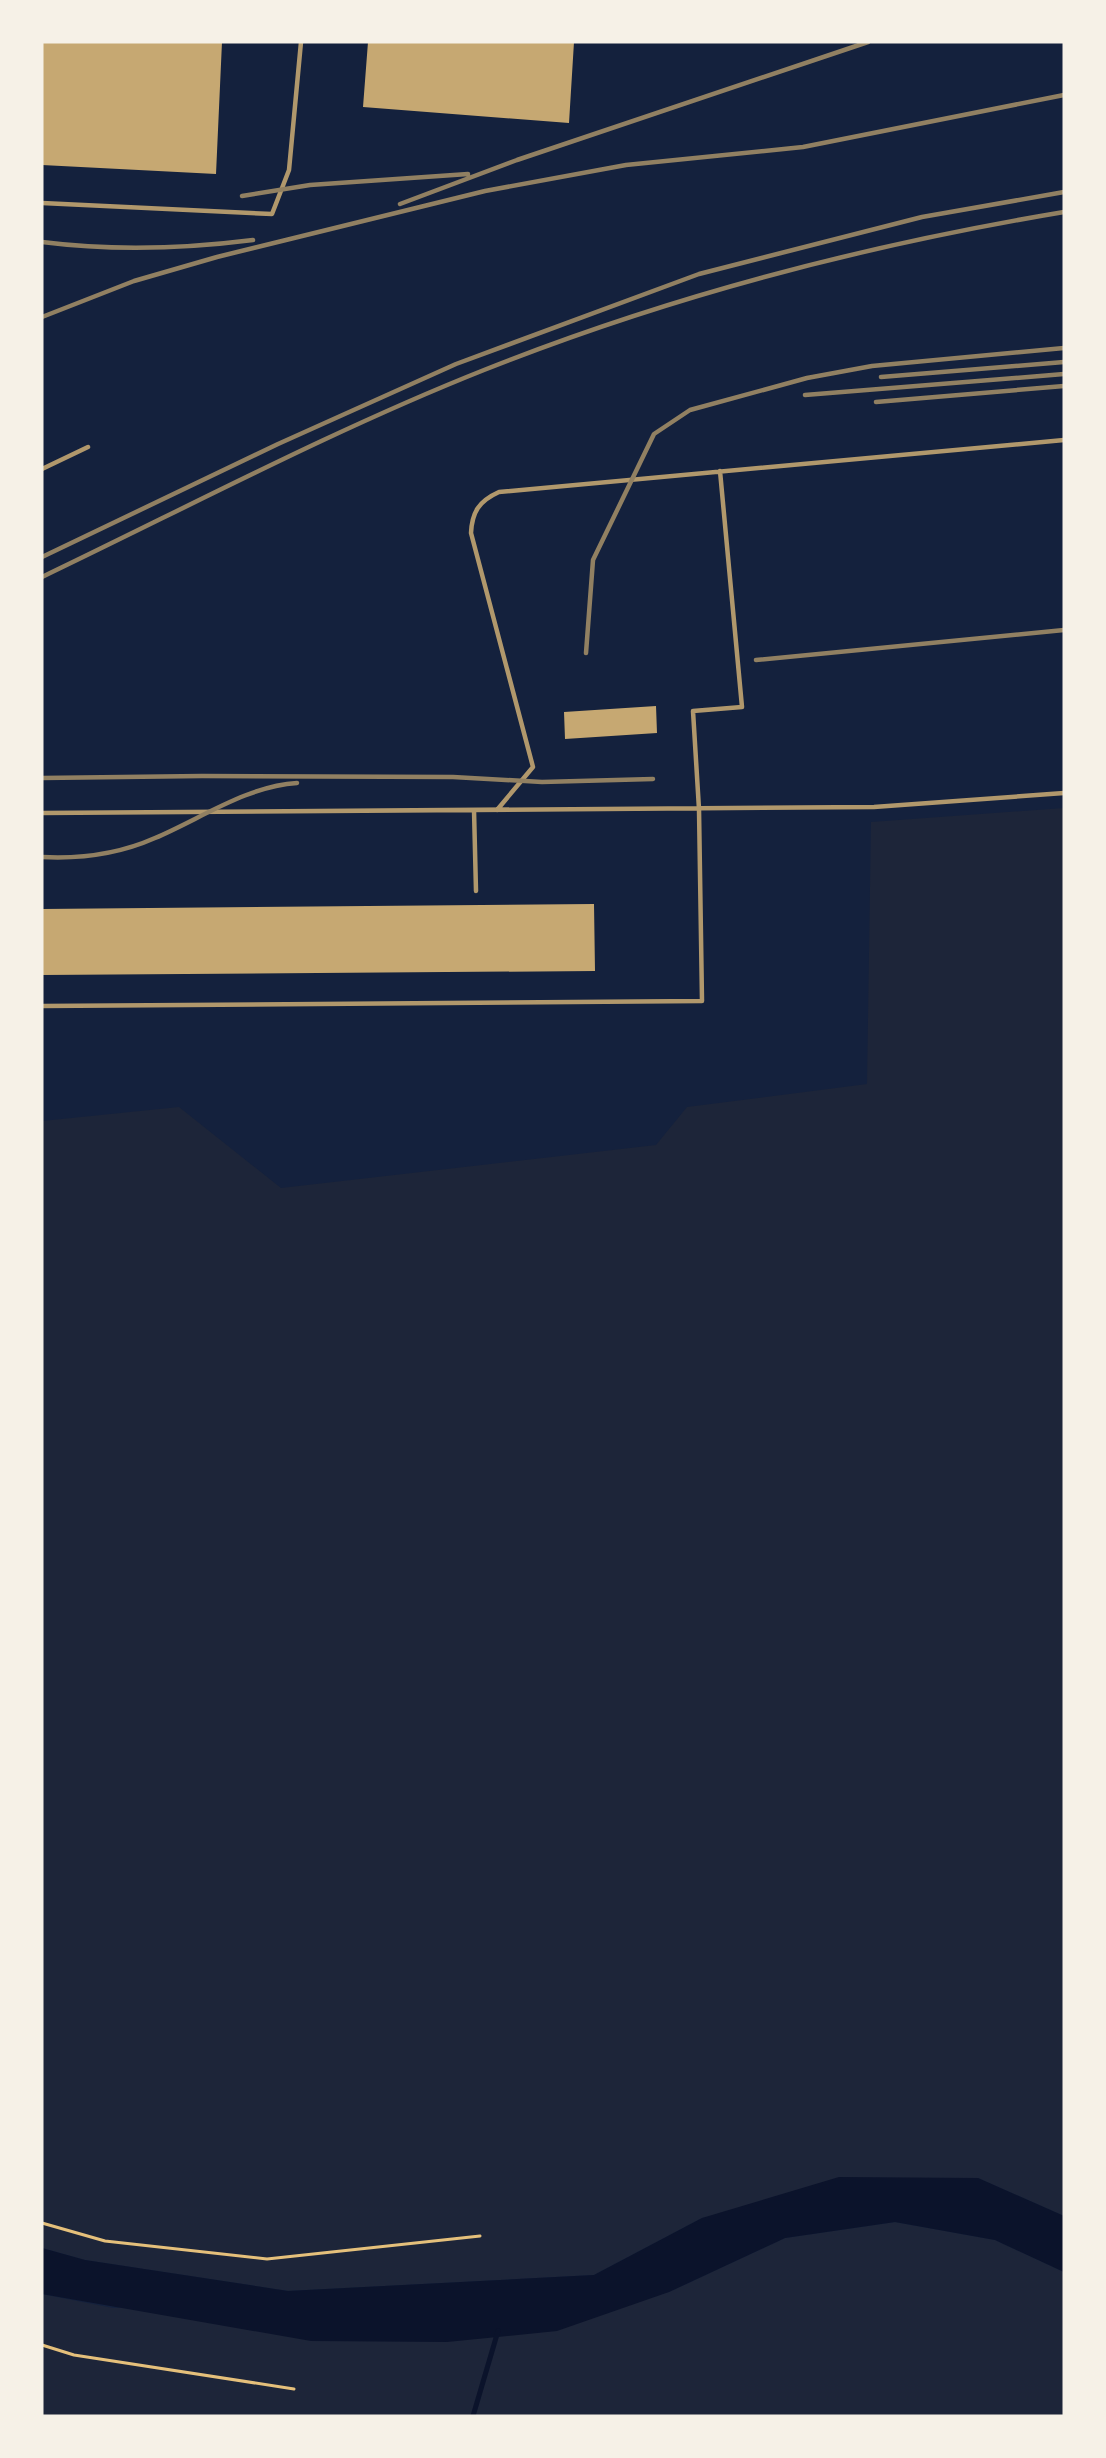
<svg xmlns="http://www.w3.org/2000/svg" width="1106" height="2458" font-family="'Open Sans',sans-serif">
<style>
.green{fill:#1d2539}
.water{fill:#0b132b}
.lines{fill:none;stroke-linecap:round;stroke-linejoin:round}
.stream{stroke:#0b132b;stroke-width:5}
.building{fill:#c6a872}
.path{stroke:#e5c07b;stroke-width:3}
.service{stroke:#b1986c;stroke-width:4.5}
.rail{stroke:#918062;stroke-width:4.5}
</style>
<rect width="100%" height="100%" fill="#14213d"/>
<!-- green -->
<path class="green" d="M1064 808V2216L978 2178 702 2218 594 2275 288 2291 85 2260 42 2248V1121L179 1107 281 1188 656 1145 687 1107 867 1084 871 822Z
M895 2222 995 2240 1064 2272V2416H42V2294L113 2308 669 2292 785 2238Z"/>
<!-- water -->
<path class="water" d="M839 2177 978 2178 1064 2216V2272L995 2240 895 2222 785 2238 669 2292 557 2331 447 2342 311 2341 42 2294V2248L85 2260 288 2291 594 2275 702 2218Z"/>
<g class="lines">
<!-- stream -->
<path class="stream" d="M473 2416 498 2331"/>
</g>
<!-- building -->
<path class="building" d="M42 42H222L216 174 42 165Z
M368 42H574L569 123 363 107Z
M656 706 657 733 565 739 564 712Z
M594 904 595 971 42 975V909Z"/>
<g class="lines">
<!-- path -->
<path class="path" d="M42 2223 105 2241 267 2259 480 2236
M42 2345 74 2355 294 2389"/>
<!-- service -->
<path class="service" d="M42 203 272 214 289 170 301 42
M42 469 88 447
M474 810 476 891
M497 810 533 767 471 533C472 512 479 501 499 492L1064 440
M42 813 874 807 1064 793
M42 1006 702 1001 699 809 693 711 742 707 720 471"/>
<!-- rail -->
<path class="rail" d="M242 196 310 185 468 174
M400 204 517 160 868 42
M42 242C113 251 182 249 253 240
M42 317 134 281 217 257 485 191 626 165 803 147 1064 95
M881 377 1064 362
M805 395 1064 374
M876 402 1064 386
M42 557 278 444 456 364 699 274 922 217 1064 192
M42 577C188 507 333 430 484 370 670 296 866 245 1064 212
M586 653 593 560 654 434 690 410 807 378 872 366 1064 348
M756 660 1064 630
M42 778 202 776 453 777 542 782 653 779
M42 857C81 859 119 854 155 838 200 819 247 786 297 783"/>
</g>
<!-- border -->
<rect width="1106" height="2458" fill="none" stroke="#f6f1e7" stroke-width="87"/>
</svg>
